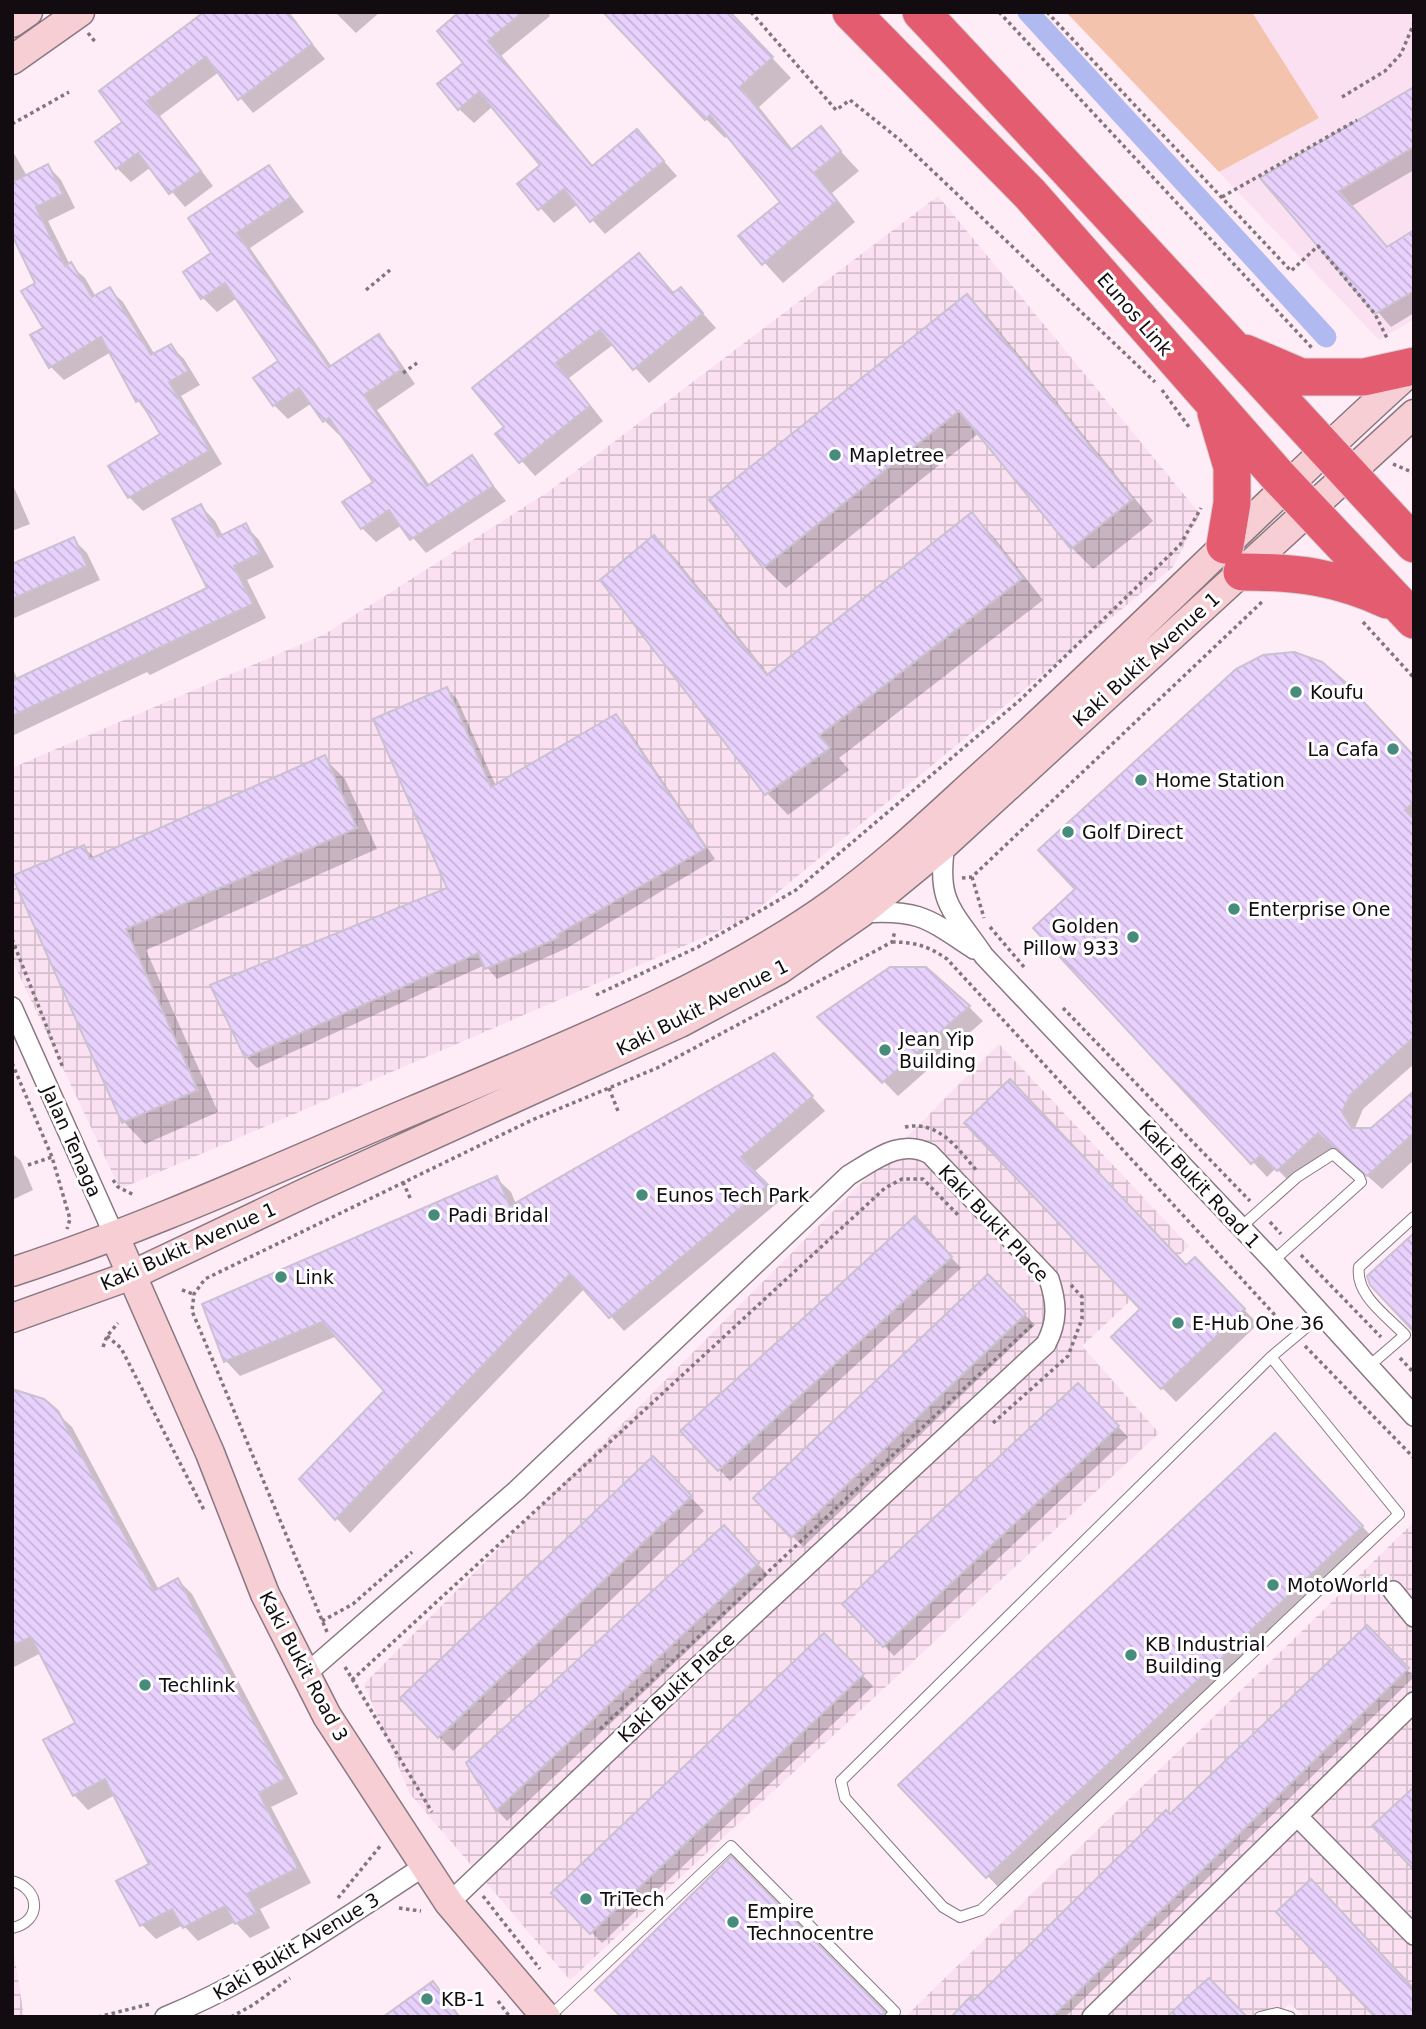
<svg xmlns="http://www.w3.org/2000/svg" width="1426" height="2029" font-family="'DejaVu Sans',sans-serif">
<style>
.built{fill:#fae0f0}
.industrial{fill:url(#industrial-grid)}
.grass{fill:#f4c3ad}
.shadow{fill:#0003}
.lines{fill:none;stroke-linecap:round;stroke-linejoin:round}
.canal{stroke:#b0baf0;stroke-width:21}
.building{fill:url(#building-back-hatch);stroke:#cac1d1;stroke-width:2}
.lane-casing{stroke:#887881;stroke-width:12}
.street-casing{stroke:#887881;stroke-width:22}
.secondary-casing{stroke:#887881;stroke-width:31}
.highway-casing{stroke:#d4d3d4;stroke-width:39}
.path{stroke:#82767d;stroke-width:3.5;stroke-dasharray:3.5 3.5;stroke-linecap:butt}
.lane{stroke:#fff;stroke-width:10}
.street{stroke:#fff;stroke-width:19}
.secondary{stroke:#f7ced4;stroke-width:28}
.highway{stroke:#e35c70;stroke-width:37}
.poi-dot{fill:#478b7d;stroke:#fff;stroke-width:2.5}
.labels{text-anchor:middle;stroke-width:6;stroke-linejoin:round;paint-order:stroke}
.street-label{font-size:19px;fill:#120c10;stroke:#fff}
.poi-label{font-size:19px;fill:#120c10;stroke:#fff;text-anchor:start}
</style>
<defs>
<pattern id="industrial-grid" width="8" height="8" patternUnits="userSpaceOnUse" patternTransform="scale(1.75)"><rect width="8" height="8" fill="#fae0f0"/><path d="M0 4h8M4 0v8" fill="none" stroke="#d5bfcd"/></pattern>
<pattern id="building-back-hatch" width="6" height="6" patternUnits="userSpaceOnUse" patternTransform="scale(1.75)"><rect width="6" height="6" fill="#e8d1fc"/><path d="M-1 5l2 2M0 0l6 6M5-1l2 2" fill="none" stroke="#c6b2d7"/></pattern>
</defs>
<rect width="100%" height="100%" fill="#feecf7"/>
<!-- built -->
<path class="built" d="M1252 12H1414V319L1379 340 1219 172 1319 118Z"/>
<!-- industrial -->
<path class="industrial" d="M938 196 1200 514 1173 567 744 920 120 1189 12 960V768L325 634 548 492Z
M999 1044 1189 1246 1082 1346 1159 1433 570 1980 410 1794 364 1684Z
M1414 1522V2017H1307L1289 2004 1275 2017H905Z
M12 1940 24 2017H12Z"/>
<!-- grass -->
<path class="grass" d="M1066 12H1252L1319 118 1219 172Z"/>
<!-- shadow -->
<path class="shadow" d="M207 12 289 16 325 59 253 113 219 72 160 116 213 186 185 207 151 167 131 182 117 168 124 122Z
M335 12H380L356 33Z
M463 12H548L550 16 501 56 593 168 637 131 677 176 605 234 578 204 554 223 519 184 542 165 493 106 474 123 459 109 466 63Z
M729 12 791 78 759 107 793 150 820 129 859 171 832 193 855 222 783 283 740 236 783 202 728 135 725 138 706 119Z
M1414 89V170L1352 206 1388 248 1414 233V313L1391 327 1263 179Z
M12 150 27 176 48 166 61 180 75 208 48 221 70 265 85 278 96 297 109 289 123 302 155 355 171 346 184 359 200 385 181 396 222 464 143 511 129 497 163 435 138 401 111 352 64 380 51 367 38 283 12 231Z
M269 167 304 212 250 248 332 367 378 336 392 350 415 384 377 410 430 486 471 458 506 501 426 553 402 525 376 542 362 528 375 482 342 433 339 435 325 421 312 403 288 419 274 405 281 362 237 298 217 312 203 298 214 253Z
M639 255 674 294 681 289 716 328 649 383 614 344 569 378 603 421 535 476 498 434 506 427 474 388Z
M967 296 988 317 1153 521 1093 569 1072 548 979 433 786 588 764 567Z
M12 483 30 524 12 531Z
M201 506 215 521 223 536 245 525 259 540 274 567 247 580 266 618 150 675 147 672 12 736V667L18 680 209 589Z
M972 515 993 536 1043 600 839 758 849 770 788 815 767 793 654 537 675 558 769 675Z
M73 539 87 553 100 580 12 619V566Z
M447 689 457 699 496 786 615 716 626 726 715 859 567 948 497 979 485 965 257 1068 246 1057 449 889Z
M1414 757V1064L1363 1109 1355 1128 1365 1132 1377 1126 1414 1093V1160L1382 1189 1334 1146 1292 1184 1276 1168 1267 1177 1036 928Z
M324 758 345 779 377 849 146 950 218 1112 145 1144 124 1122 15 877 83 847 95 858Z
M969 1007 983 1021 898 1096 820 1017Z
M788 1070 825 1111 754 1172 781 1200 624 1331 585 1288 350 1533 301 1479 387 1391 337 1336 240 1376 226 1361 204 1305 496 1178 511 1192 516 1204Z
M12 1153 21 1161 33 1190 12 1200Z
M925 1229 961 1268 730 1481 683 1431Z
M1195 1259 1258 1324 1176 1402 1113 1337Z
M988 1277 1035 1325 803 1547 756 1498Z
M1078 1385 1128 1437 894 1656 845 1604Z
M12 1391 43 1400 72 1427 159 1590 178 1580 192 1594 298 1794 271 1807 311 1883 260 1909 270 1928 250 1938 235 1922 198 1941 183 1925 156 1939 142 1925 118 1882 151 1865 115 1795 88 1810 74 1795 78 1724 41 1653 12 1668Z
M1289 1449 1376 1541 1002 1891 901 1785Z
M653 1459 704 1511 453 1751 402 1699Z
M734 1538 768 1575 507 1821 497 1810 469 1763Z
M1367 1628 1414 1677 1065 2017H953L974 2002Z
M824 1636 873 1686 602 1943 553 1893Z
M433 1983 461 2017H386Z"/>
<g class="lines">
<!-- canal -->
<path class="canal" d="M1028 12 1326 337"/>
</g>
<!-- building -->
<path class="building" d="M204 12H288L312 44 238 100 206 57 147 101 201 171 169 194 138 153 116 169 95 142 122 122 99 91Z
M459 12H523L488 41 592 166 637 129 664 161 590 222 564 189 538 210 517 184 540 165 479 92 458 110 437 84 463 63 437 31Z
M603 12H730L773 57 740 87 791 150 821 126 841 151 814 173 837 201 762 265 738 236 780 202 710 115 705 120Z
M1414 87V147L1339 191 1387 247 1414 230V291L1375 314 1260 178Z
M48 164 63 194 36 207 65 266 71 262 92 297 110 287 151 355 171 344 188 371 169 382 210 450 128 498 108 466 160 434 140 400 136 402 101 337 49 368 30 335 43 328 21 291 35 283 12 235V182Z
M269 165 291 197 237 233 329 367 379 334 402 369 364 395 427 486 472 455 493 486 410 540 389 510 361 529 342 502 373 482 329 418 323 422 299 388 273 406 253 378 278 361 225 283 201 299 183 272 211 253 188 218Z
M639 253 673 293 681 287 703 313 633 370 600 330 556 363 590 406 519 463 495 434 504 427 472 388Z
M967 294 1133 499 1071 549 959 411 763 568 709 500Z
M201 504 218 537 246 523 261 553 234 566 253 604 12 716V681L207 588 172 519Z
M972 512 1023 578 819 736 830 748 765 795 600 580 654 535 767 675Z
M74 537 87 566 12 599V564Z
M1294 652 1322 662 1345 682 1414 756V802L1405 810 1414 819V1037L1350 1095 1342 1112 1352 1128H1371L1414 1091V1133L1367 1176 1318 1133 1277 1171 1261 1155 1251 1164 1033 928 1075 889 1038 850 1236 669 1263 655Z
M447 687 491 787 616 714 706 848 557 935 558 938 485 969 478 953 245 1058 210 985 447 888 373 719Z
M325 755 357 828 126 929 198 1090 122 1123 12 876 84 845 90 859Z
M890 967H926L970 1006 882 1083 817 1017Z
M774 1053 813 1096 741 1157 768 1185 609 1318 570 1274 335 1520 299 1479 384 1391 322 1322 224 1362 202 1304 497 1176 510 1206Z
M1010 1079 1186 1265 1195 1257 1245 1309 1161 1389 1111 1337 1140 1309 964 1123Z
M915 1216 952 1257 718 1471 680 1431Z
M1414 1233V1332L1370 1285 1367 1276Z
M988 1274 1026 1314 791 1538 753 1498Z
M1078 1383 1119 1426 883 1647 842 1604Z
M12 1389 44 1399 58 1411 154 1591 178 1578 285 1779 259 1793 298 1868 247 1894 257 1913 235 1924 225 1906 183 1928 172 1909 140 1926 116 1881 149 1864 105 1779 73 1796 43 1740 75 1723 31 1637 12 1646Z
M1275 1433 1363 1526 986 1878 898 1785Z
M653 1456 692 1496 438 1738 400 1698Z
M724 1525 759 1563 496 1811 466 1763Z
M1367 1625 1409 1668 1052 2017H951L971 1996 974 2000 1166 1810 1170 1814Z
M824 1633 864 1674 590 1934 551 1893Z
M1414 1787V1870L1372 1826Z
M731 1856 885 2012 880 2017H621L595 1990Z
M1311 1879 1414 1989V2017H1375L1276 1912Z
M1209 1978 1247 2017H1167L1193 1992Z
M433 1981 459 2017H383Z"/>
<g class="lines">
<defs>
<path id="lane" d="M1241 1227 1297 1177 1333 1154 1359 1177 1361 1182 1273 1261
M1271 1357 1399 1514 981 1910 960 1917 943 1907 845 1798 841 1781 1271 1357 1321 1315
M1369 1366 1405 1335C1387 1316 1355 1295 1359 1267L1414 1217
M12 1881C41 1889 42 1922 12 1928
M550 2016 731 1846 895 2012 890 2017
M1260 2017 1277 2013 1290 2017"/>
<path id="street" d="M945 844C936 903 952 909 984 956L1273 1261 1414 1416
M861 913C919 909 927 918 974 949
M12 1007 115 1237
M1393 1591 1414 1617
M306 1674 517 1490 849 1175C875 1160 900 1138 930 1154L1049 1279C1057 1303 1058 1321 1046 1344L680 1683 449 1903
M1297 1816 1414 1935
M165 2017C258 1979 340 1921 423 1867
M1092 2017 1414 1702"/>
<path id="secondary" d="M12 23 28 12
M12 60 80 12
M115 1237 210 1453 265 1594 327 1716 449 1903 546 2017
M12 1272C150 1227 281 1166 414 1110 551 1052 712 990 833 903 892 861 945 808 1000 759 1140 631 1273 495 1414 368
M12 1318 132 1275 309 1191 680 1023 779 970 861 913 945 844 1414 414"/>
<path id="highway" d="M851 12 1030 194 1277 475 1414 620
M921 12C1087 188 1249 367 1414 544
M1245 353 1301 377H1364L1414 366
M1216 413 1232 467V503L1225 545
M1242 572C1297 572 1337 577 1387 600"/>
</defs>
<!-- lane casing -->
<use href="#lane" class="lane-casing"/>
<!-- street casing -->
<use href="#street" class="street-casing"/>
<!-- secondary casing -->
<use href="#secondary" class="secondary-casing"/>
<!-- highway casing -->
<use href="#highway" class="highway-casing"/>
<!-- path -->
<path class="path" d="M431 12 432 13
M751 12 836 110 850 100 900 140 1155 382
M999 12 1312 348
M1047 12 1291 271 1318 246 1375 314 1388 340
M88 33 96 43
M1342 97 1385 71 1401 54 1414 23
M12 124 69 92
M1222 197 1357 120
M366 290 390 270
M403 373 417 363
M1162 390 1189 427
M1393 464 1414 473
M1363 622 1414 678
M972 877 984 918
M962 878 972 877 1264 600
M990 927 1024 967
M12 939 63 1068
M892 942C915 942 928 946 947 959L1285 1326
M596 995 698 947 796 890 1020 700 1180 545 1201 508
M1063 1008 1250 1201
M12 1063 52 1157 70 1219 67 1229
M609 1088 618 1111
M905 1127C939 1120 958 1149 977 1171
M28 1165 52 1157
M113 1180 118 1187 134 1195
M403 1182 411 1200
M1270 1222 1281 1234
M1301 1255 1381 1337
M182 1290 193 1294
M107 1336 121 1348 204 1510
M1305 1346 1414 1458
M103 1347 107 1336 118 1323
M1400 1358 1414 1373
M993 1423 1068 1356 1082 1319V1297L1071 1285
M322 1621 353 1604 412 1552
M327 1632 192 1311 194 1294 205 1279 532 1120 657 1068 892 942 895 931
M345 1667 432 1812
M352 1680 885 1188 902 1179H923L959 1216
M600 1729 1032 1325
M483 1896 540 1969
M338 1898 381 1845
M399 1908 421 1911
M498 2001 510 2017
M98 2017 150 2004
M231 2017 253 2005 290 1978"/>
<!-- lane -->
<use href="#lane" class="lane"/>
<!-- street -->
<use href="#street" class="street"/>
<!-- secondary -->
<use href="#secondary" class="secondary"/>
<!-- highway -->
<use href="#highway" class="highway"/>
</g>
<!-- markers -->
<g class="poi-dot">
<circle cx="835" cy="455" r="7"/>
<circle cx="1296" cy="692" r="7"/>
<circle cx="1393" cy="749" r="7"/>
<circle cx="1141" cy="780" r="7"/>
<circle cx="1068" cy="832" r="7"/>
<circle cx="1234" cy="909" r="7"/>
<circle cx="1133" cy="937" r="7"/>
<circle cx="885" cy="1050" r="7"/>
<circle cx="642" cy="1195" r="7"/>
<circle cx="434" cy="1215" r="7"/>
<circle cx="281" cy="1277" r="7"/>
<circle cx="1178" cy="1323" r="7"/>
<circle cx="1273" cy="1585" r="7"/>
<circle cx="1131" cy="1655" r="7"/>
<circle cx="145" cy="1685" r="7"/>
<circle cx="586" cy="1899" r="7"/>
<circle cx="733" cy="1922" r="7"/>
<circle cx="427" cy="1999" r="7"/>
</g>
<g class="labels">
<!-- street labels -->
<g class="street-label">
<text transform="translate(1135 314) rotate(49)" y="7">Eunos Link</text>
<text transform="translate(1146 659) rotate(-42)" y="7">Kaki Bukit Avenue 1</text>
<text transform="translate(702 1007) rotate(-27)" y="7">Kaki Bukit Avenue 1</text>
<text transform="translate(72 1141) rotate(66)" y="7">Jalan Tenaga</text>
<text transform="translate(1200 1184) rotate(47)" y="7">Kaki Bukit Road 1</text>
<text transform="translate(994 1223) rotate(47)" y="7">Kaki Bukit Place</text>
<text transform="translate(188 1246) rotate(-24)" y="7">Kaki Bukit Avenue 1</text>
<text transform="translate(304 1666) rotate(62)" y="7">Kaki Bukit Road 3</text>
<text transform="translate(676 1687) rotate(-43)" y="7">Kaki Bukit Place</text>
<text transform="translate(296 1946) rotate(-31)" y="7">Kaki Bukit Avenue 3</text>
</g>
<!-- poi labels -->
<g class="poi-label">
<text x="849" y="462">Mapletree</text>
<text x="1310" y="699">Koufu</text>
<text x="1379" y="756" text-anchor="end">La Cafa</text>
<text x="1155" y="787">Home Station</text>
<text x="1082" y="839">Golf Direct</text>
<text x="1248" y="916">Enterprise One</text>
<text x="1119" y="933" text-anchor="end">Golden<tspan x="1119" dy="22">Pillow 933</tspan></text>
<text x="899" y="1046">Jean Yip<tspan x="899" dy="22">Building</tspan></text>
<text x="656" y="1202">Eunos Tech Park</text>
<text x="448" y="1222">Padi Bridal</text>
<text x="295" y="1284">Link</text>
<text x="1192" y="1330">E-Hub One 36</text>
<text x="1287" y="1592">MotoWorld</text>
<text x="1145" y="1651">KB Industrial<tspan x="1145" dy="22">Building</tspan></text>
<text x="159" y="1692">Techlink</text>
<text x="600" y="1906">TriTech</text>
<text x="747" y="1918">Empire<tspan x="747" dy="22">Technocentre</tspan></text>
<text x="441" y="2006">KB-1</text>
</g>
</g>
<!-- border -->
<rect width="1426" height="2029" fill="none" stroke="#120c10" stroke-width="28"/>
</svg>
